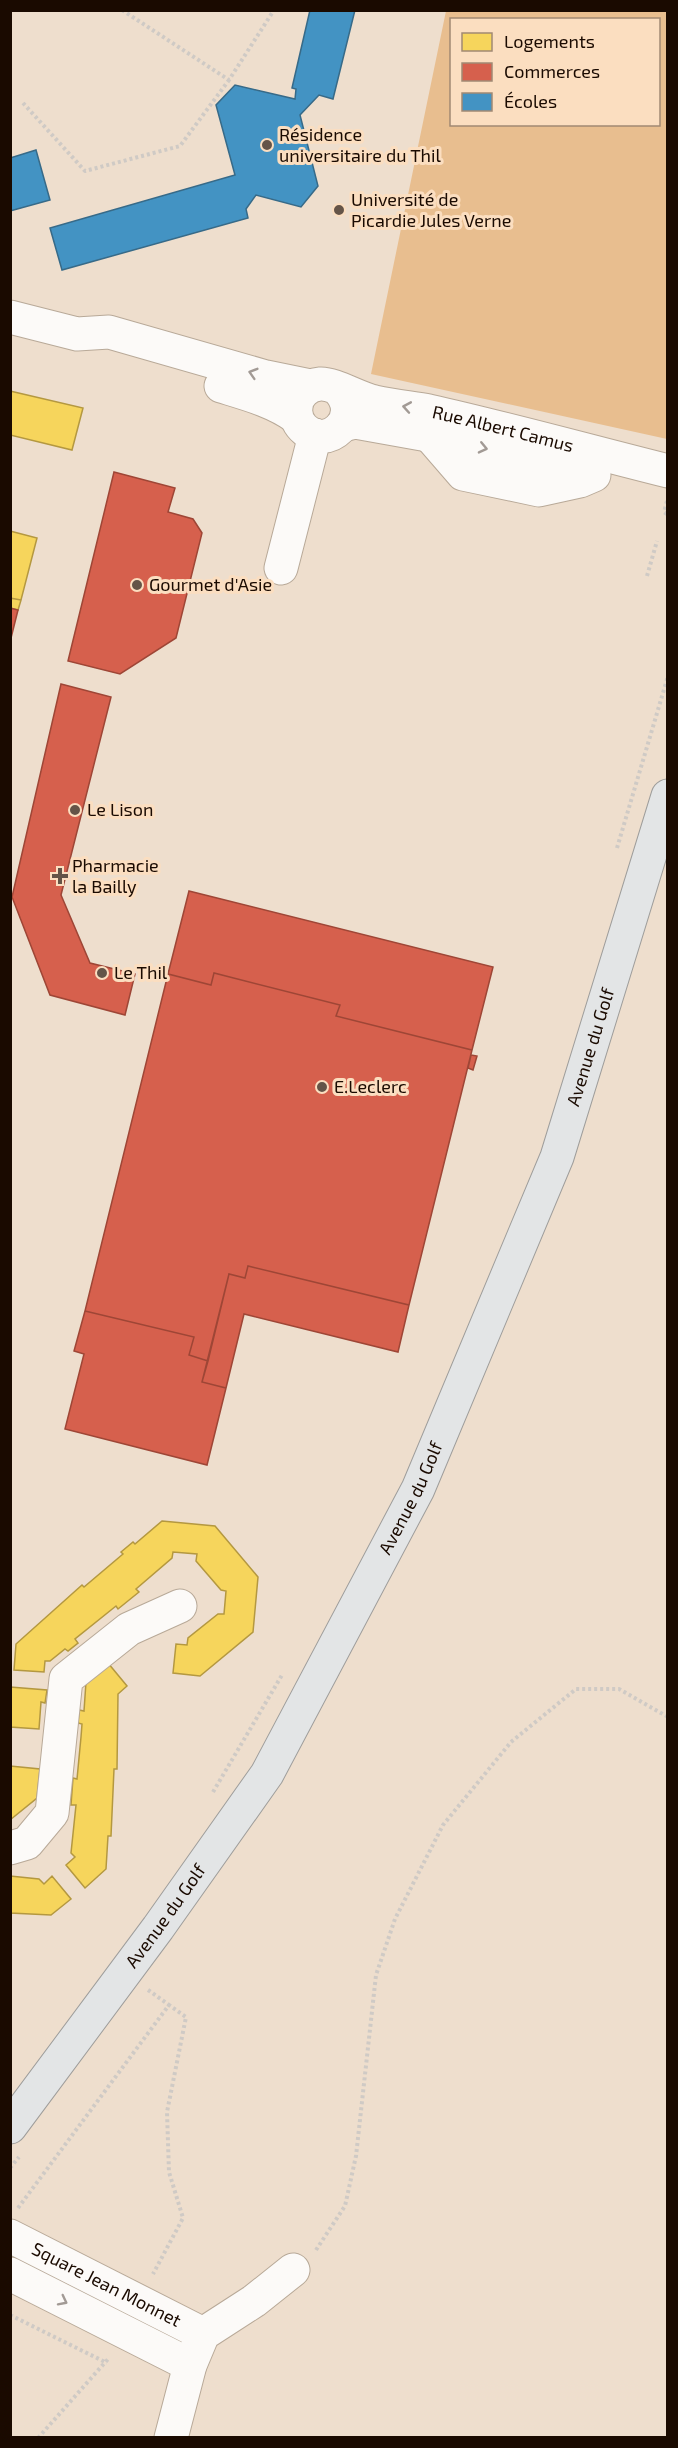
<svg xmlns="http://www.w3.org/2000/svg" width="678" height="2448" font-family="'Exo 2',sans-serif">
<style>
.green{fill:#e8be8f;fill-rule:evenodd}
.homes{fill:#f6d55c;stroke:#b49840;stroke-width:1.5}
.shops{fill:#d6604d;stroke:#9e4636;stroke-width:1.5}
.schools{fill:#4393c3;stroke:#376a88;stroke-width:1.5}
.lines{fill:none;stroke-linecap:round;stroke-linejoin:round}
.minor-casing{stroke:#b8a998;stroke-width:35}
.major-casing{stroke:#9e9d9b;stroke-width:35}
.path{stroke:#cfcac5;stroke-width:4;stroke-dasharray:3 3;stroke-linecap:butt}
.minor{stroke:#fcfaf8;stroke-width:33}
.major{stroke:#e3e5e6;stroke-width:33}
.oneway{stroke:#a29a95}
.poi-dot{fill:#645448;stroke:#fbdec0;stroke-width:2}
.labels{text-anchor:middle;stroke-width:6;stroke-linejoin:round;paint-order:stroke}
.poi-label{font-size:18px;fill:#1a0a00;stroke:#fbdec0;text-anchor:start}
.street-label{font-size:18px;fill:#1a0a00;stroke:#fbdec0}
</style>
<rect width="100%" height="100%" fill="#eedecd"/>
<!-- green -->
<path class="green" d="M446 11H667V439L371 374ZM452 20H658V124H452Z"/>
<!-- homes -->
<path class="homes" d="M10 391 83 408 72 450 10 435Z
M10 531 37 538 21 600 10 598Z
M10 598 21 600 18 610 10 608Z
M162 1521 215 1526 258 1577 253 1632 200 1676 173 1673 176 1644 187 1645 188 1638 218 1614H224L226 1591 221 1590 196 1561 197 1554 173 1552 172 1558 136 1589 139 1592 118 1609 116 1606 75 1639 78 1643 68 1651 65 1649 50 1661H45L44 1672 14 1670 16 1644 82 1585 84 1587 123 1554 121 1552 133 1542 135 1544Z
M108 1663 127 1686 118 1694 117 1769H114L111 1836H108L106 1869 85 1888 66 1865 75 1857 71 1853 76 1805H71L73 1778 77 1779 81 1737 82 1724 78 1723 79 1710 84 1711 86 1682Z
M10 1687 47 1690 45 1703 41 1702 39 1729 10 1727Z
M10 1766 40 1769 37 1798 10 1820Z
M10 1876 39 1879 44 1884 52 1876 71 1899 51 1915 10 1913Z"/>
<!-- shops -->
<path class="shops" d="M114 472 175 488 168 512 193 519 202 533 176 638 120 674 68 661Z
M10 608 18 610 10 642Z
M61 684 111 697 61 895 90 963 135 974 125 1015 50 995 12 897Z
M189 891 493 967 472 1050 336 1016 340 1005 214 973 211 985 168 974Z
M214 973 340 1005 336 1016 472 1050 409 1305 248 1266 245 1278 229 1274 208 1361 189 1355 194 1337 85 1311 168 974 211 985Z
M471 1055 477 1056 473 1070 468 1068Z
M248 1266 409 1305 398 1352 244 1314 226 1388 202 1382 229 1274 245 1278Z
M85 1311 194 1337 189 1355 208 1361 202 1382 226 1388 207 1465 65 1429 84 1354 74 1351Z"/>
<!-- schools -->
<path class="schools" d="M310 10H355L333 99 319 95 300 115 318 186 301 207 256 195 246 209 248 218 62 270 50 228 235 175 216 105 235 85 295 99 296 89 292 88Z
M36 150 50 200 10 211V158Z"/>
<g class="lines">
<defs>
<g id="minor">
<path d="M10 317 77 334 109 332 266 377 310 386"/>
<path d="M221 386C247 394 274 401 296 417"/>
<path id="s1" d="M338 389C365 417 327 453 303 428 297 422 295 414 296 407 297 394 308 385 320 384 334 383 359 399 375 402 393 406 412 408 429 411 509 429 588 451 668 471"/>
<path d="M343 425 355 422 422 434 570 468"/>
<path d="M431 437 463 474 539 490 580 481 594 475"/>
<path d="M281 568 315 435"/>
<path d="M10 1848 27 1843 52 1813 66 1679 129 1629 180 1606"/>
<path id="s2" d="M10 2236 203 2334"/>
<path d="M10 2274 190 2365"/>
<path d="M171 2438 190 2365 203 2334 254 2301 293 2270"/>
</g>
<g id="major">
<path id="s3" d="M10 2127 158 1928 267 1774 418 1489 557 1157 668 796"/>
</g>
</defs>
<!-- minor casing -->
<use href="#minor" class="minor-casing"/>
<!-- major casing -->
<use href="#major" class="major-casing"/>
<!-- path -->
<path class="path" d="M122 10 229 80 274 10
M23 103 85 171 180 146 229 80
M667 501 664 512 668 515
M647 576 657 541
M617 848 668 676
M213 1792 282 1675
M148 1990 169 2005
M10 2168 19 2157
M18 2208 169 2005 186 2017 167 2112 169 2172 183 2218 153 2274
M316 2250 345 2206 356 2156 376 1975 395 1919 443 1825 511 1742 576 1689H619L668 1717
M10 2315 107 2363
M38 2438 109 2358"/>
<!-- minor -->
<use href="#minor" class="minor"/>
<!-- major -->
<use href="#major" class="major"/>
</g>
<!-- one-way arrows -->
<defs><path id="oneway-chevron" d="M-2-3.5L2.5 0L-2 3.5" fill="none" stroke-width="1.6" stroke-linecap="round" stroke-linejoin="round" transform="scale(1.5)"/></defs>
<g class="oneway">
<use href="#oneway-chevron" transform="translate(253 373) rotate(-163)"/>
<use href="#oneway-chevron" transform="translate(407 407) rotate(-170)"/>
<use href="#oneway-chevron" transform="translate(483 448) rotate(13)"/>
<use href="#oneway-chevron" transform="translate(63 2301) rotate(27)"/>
</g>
<!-- markers -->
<g class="poi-dot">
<circle cx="267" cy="145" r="6"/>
<circle cx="339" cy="210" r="6"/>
<circle cx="137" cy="585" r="6"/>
<circle cx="75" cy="810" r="6"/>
<path d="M57 867h6v6h6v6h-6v6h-6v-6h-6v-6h6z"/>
<circle cx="102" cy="973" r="6"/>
<circle cx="322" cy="1087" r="6"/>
</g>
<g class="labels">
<!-- poi labels -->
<g class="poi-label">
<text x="279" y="141">Résidence<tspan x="279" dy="21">universitaire du Thil</tspan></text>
<text x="351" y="206">Université de<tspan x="351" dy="21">Picardie Jules Verne</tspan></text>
<text x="149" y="591">Gourmet d'Asie</text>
<text x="87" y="816">Le Lison</text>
<text x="72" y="872">Pharmacie<tspan x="72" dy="21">la Bailly</tspan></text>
<text x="114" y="979">Le Thil</text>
<text x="334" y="1093">E.Leclerc</text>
</g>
<!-- street labels -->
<g class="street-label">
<text dy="6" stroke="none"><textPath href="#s1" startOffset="333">Rue Albert Camus</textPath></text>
<text dy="6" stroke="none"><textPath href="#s3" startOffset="1234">Avenue du Golf</textPath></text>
<text dy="6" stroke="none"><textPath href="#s3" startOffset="748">Avenue du Golf</textPath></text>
<text dy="6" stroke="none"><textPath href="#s3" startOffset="262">Avenue du Golf</textPath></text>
<text dy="6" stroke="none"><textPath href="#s2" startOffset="108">Square Jean Monnet</textPath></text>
</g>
</g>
<!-- border -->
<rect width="678" height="2448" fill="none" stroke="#1a0a00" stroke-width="24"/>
<!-- legend -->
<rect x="450" y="18" width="210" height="108" fill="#fbdec0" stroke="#a18973" stroke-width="1.5"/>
<rect x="462" y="33" width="30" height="18" fill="#f6d55c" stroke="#a18973" stroke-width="1.5"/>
<text x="504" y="48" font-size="18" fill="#1a0a00">Logements</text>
<rect x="462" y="63" width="30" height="18" fill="#d6604d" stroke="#a18973" stroke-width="1.5"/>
<text x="504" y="78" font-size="18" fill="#1a0a00">Commerces</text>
<rect x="462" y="93" width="30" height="18" fill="#4393c3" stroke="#a18973" stroke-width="1.5"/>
<text x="504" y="108" font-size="18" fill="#1a0a00">Écoles</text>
</svg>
